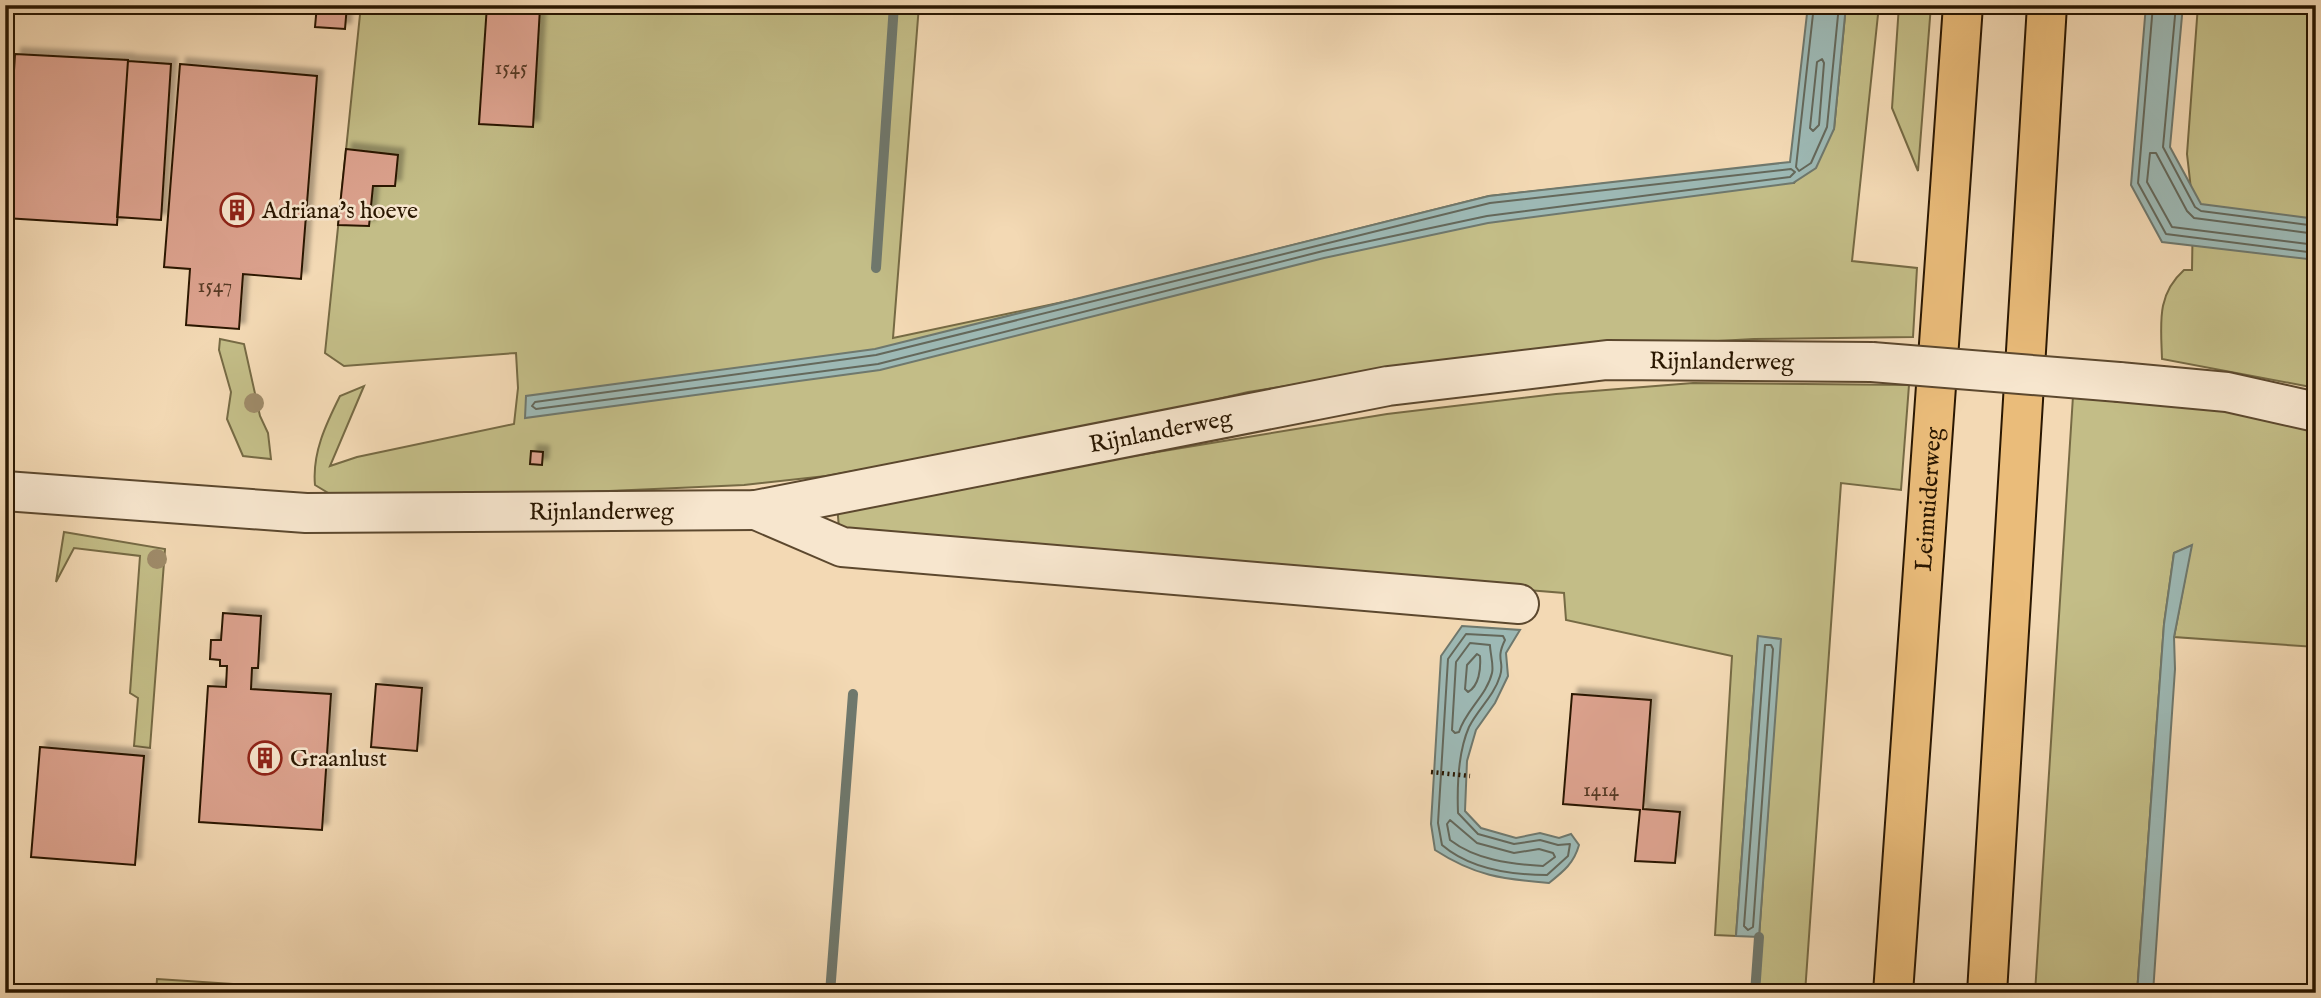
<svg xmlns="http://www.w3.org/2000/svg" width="2321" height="998" font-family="'IM FELL English',serif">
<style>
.green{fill:#c3bd87;stroke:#766a44;stroke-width:2}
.water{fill:#9db9b5;stroke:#6f786d;stroke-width:2}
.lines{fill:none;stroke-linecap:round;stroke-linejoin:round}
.shore{stroke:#64685b;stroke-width:2}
.stream{stroke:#6f786d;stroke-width:10}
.building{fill:#dca28e;stroke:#2a1701;stroke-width:2;filter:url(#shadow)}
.street-casing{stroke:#5c482e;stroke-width:42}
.primary-casing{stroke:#2a1701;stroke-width:42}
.path{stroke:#2a1701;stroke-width:4.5;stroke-dasharray:2 3.5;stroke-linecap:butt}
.street{stroke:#f7e6ce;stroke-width:38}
.primary{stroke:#eabc7a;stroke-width:38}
.street-bridge-casing{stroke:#5c482e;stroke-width:42;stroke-linecap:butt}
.street-bridge{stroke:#f7e6ce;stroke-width:38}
.tree{fill:#9e8a68}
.labels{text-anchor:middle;stroke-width:5;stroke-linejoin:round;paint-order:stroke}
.number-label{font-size:21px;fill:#563a24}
.poi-label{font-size:24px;fill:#2a1701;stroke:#f7e6ce;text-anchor:start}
.street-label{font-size:24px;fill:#2a1701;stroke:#f7e6ce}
</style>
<defs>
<filter id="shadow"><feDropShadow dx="6" dy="-6" stdDeviation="2" flood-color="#0004"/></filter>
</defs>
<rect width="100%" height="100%" fill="#f3d9b4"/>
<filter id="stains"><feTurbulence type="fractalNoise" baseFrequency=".00286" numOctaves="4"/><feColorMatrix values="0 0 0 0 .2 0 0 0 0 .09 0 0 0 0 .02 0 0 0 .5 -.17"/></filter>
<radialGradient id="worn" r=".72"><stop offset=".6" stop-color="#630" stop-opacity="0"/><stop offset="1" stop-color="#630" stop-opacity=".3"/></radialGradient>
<!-- green -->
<path class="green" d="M361 5H919L893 338 1082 298 1489 196 1665 177 1794 183 1834 129 1846 5H1879L1852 261 1917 268 1913 337 1754 339 1627 346 1367 373 1248 392 1100 427 826 476 744 485 455 498 330 494 315 485C312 453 326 424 340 396L364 386 330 466 357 457 514 424 518 388 516 353 344 366 325 353Z
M1899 5H1931L1918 171 1892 108Z
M2198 5H2316V388L2162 359C2161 324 2156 295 2184 270H2192L2193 207 2187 154Z
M220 339 244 344 260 416 268 433 271 459 243 456 227 419 231 392 219 350Z
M1693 383 1909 385 1901 490 1841 483 1805 993H1755L1780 639 1758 637 1736 936 1715 935 1732 656 1566 620 1564 593 1041 549 839 528 837 505 1387 414 1556 394Z
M2073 396 2218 410 2316 428V647L2174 637 2191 546 2174 553 2164 624 2137 993H2035Z
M64 532 165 549 150 748 134 746 138 698 130 693 140 556 74 548 56 582Z
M157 979 265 986 264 993H156Z"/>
<!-- water -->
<path class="water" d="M1808 5H1846L1834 129 1816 168 1793 183 1488 223 1324 258 880 370 525 418 526 396 875 349 1489 196 1790 162Z
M2146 5H2183L2170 147 2201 204 2316 219V260L2162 242 2131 185Z
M2192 545 2174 637 2175 669 2153 993H2137L2164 624 2174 553Z
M1462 626 1520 630 1506 653 1508 676 1495 703 1476 730 1467 761 1465 811 1481 828 1516 838 1540 833 1559 838 1571 834 1579 845C1574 863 1564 871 1549 883 1502 879 1475 876 1435 850L1431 824 1441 656Z
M1758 636 1781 639 1759 937 1736 936Z"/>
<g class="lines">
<!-- shore -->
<path class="shore" d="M1814 5 1796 167 1799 171 1811 163 1827 127 1839 5
M2153 5 2138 183 2166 234 2316 253
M2176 5 2163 147 2195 207 2201 211 2316 226
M1822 59 1824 63 1819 125 1813 131 1810 128 1817 62Z
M1791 169 1795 172 1790 177 1487 216 1323 251 878 364 536 409 532 406 535 402 876 355 1490 203Z
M2316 234 2194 218 2187 211 2156 153H2150L2147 182 2172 227 2316 245
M1466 634 1503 636 1505 640C1495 660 1505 661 1500 676 1494 696 1478 709 1469 727 1458 752 1457 786 1458 813L1478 834 1514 844 1540 840 1558 845 1570 844 1568 856 1547 875C1511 875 1470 869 1442 845L1438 823 1448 659Z
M1470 643 1490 645C1490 653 1494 665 1492 673 1487 695 1465 711 1459 732L1455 733 1452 730 1456 662Z
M1765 645H1771L1773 649 1753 927 1748 930 1744 926Z
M1477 654 1480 656C1481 669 1479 686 1468 692L1465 689 1467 665Z
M1450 820 1477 843 1514 853 1539 849 1553 853 1555 857 1543 866C1510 864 1476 860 1450 840L1447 824Z"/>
<!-- stream -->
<path class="stream" d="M876 268 894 5
M830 993 853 694
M1755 993 1759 937"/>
</g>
<!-- building -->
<path class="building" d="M317 5H347L345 29 315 27Z
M487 5 540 8 533 127 479 124Z
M15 54 128 60 117 225 5 218Z
M128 61 171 64 161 220 117 217Z
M180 64 317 76 301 279 243 274 239 329 186 325 190 269 164 267Z
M346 149 398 155 395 186H373L369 226 338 225Z
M531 451 543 452 542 465 530 464Z
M223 613 261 616 258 668H252L251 689 331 694 322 830 199 822 208 686 226 687 227 666H220V660L210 659 211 640H221Z
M376 684 422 688 417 751 371 747Z
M1572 694 1651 700 1643 809 1680 812 1675 863 1635 861 1640 810 1563 804Z
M40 747 144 756 135 865 31 857Z"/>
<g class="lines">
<defs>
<g id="street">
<path d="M2119 382 2227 392 2316 412"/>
<path id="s1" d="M5 491 306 513 756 510 1388 386 1607 360 1872 362"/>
<path d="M756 510 842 547 1519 604"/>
</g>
<g id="primary">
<path id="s2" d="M1893 993 1963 5"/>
<path d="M1987 993 2047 5"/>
</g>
</defs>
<!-- street casing -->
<use href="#street" class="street-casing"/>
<!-- primary casing -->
<use href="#primary" class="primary-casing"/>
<!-- path -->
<path class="path" d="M1431 772 1470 776"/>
<!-- street -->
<use href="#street" class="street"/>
<!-- primary -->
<use href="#primary" class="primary"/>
<defs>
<path id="street-bridge" d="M1872 362 2119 382"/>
</defs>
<!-- street-bridge casing -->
<use href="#street-bridge" class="street-bridge-casing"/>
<!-- street-bridge -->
<use href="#street-bridge" class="street-bridge"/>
</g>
<!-- trees -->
<g class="tree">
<circle cx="254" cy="403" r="10"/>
<circle cx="157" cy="559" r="10"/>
</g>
<!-- icons -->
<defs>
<symbol id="building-ring" viewBox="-11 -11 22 22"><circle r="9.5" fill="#f7e6ce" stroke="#8f2418" stroke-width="1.5"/><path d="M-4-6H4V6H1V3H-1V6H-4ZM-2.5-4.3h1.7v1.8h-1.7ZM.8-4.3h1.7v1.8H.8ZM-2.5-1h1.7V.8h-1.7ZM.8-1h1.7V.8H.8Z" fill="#8f2418"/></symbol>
</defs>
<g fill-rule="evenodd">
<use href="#building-ring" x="218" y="191" width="38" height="38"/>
<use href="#building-ring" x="246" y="739" width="38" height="38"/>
</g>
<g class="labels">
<!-- number labels -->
<g class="number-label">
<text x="511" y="74">1545</text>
<text x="215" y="292">1547</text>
<text x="1601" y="796">1414</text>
</g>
<!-- poi labels -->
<g class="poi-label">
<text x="262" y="218">Adriana's hoeve</text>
<text x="290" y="766">Graanlust</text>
</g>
<!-- street labels -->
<g class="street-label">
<text dy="8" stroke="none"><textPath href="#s1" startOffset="1731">Rijnlanderweg</textPath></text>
<text dy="8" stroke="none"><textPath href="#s1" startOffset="1164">Rijnlanderweg</textPath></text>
<text dy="8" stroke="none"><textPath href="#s2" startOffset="495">Leimuiderweg</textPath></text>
<text dy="8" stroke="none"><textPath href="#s1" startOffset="597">Rijnlanderweg</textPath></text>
</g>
</g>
<!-- margin -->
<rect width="2321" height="998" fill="none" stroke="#f3d9b4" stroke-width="28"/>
<rect x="7" y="7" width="2307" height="984" fill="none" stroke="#2a1701" stroke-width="3.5"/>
<rect x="14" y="14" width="2293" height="970" fill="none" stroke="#2a1701" stroke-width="2"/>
<rect width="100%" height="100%" filter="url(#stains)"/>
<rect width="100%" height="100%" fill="url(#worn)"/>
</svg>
